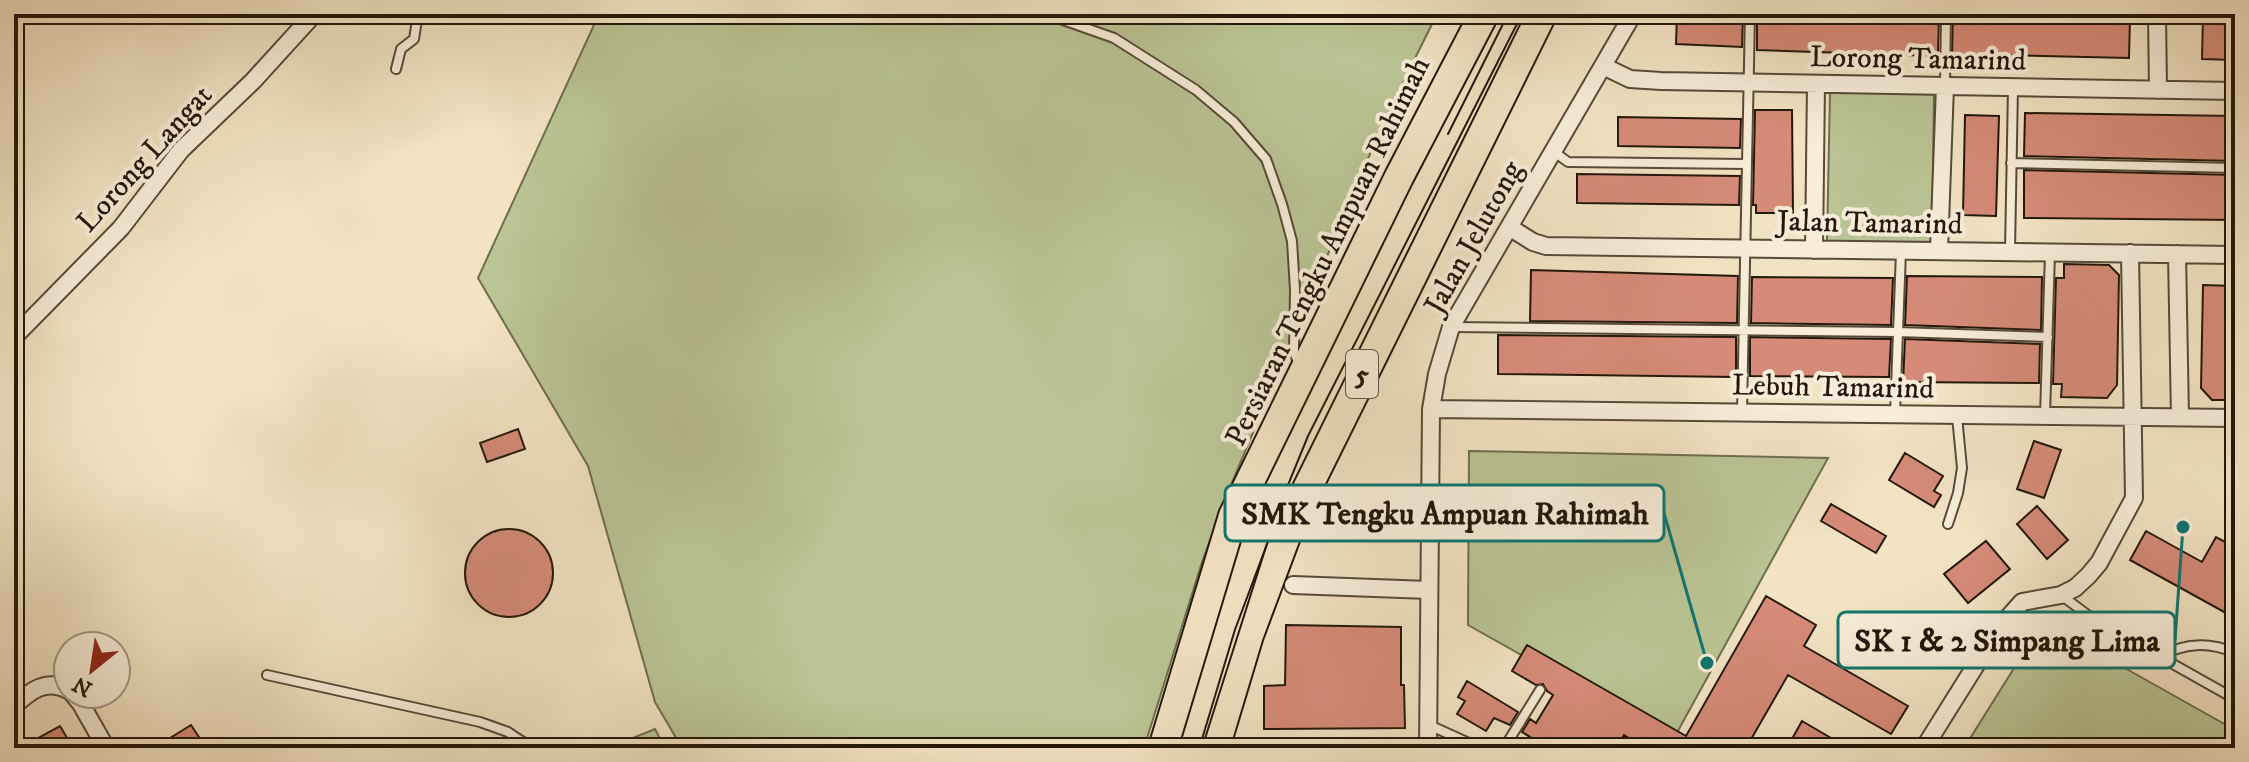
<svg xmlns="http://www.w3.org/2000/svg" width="2249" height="762" font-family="'IM FELL DW Pica',serif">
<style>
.green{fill:#bac494;stroke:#6e6e4e;stroke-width:2}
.building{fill:#d58b78;stroke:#231809;stroke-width:2}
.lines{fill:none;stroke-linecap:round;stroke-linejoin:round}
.lane-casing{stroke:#574b38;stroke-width:12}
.street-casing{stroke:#574b38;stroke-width:20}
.highway-casing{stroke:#231809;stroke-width:32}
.lane{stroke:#f7edd8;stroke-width:8}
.street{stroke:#f7edd8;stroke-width:16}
.highway{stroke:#f2e3c3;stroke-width:28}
.tram{stroke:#231809;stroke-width:2}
.labels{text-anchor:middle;stroke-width:8;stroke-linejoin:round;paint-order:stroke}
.shield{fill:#f7edd8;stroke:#635847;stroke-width:2}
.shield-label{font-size:28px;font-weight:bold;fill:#231809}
.street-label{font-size:30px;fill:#231809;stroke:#f7edd8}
.leader{fill:none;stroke:#0f766e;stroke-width:3}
.callout-dot{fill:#0f766e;stroke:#f7edd8;stroke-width:3}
.callout{fill:#f7edd8;stroke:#0f766e;stroke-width:3}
.callout-label{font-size:32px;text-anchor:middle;font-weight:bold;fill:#231809}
</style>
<rect width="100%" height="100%" fill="#f2e3c3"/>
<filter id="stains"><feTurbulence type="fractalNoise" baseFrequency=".0025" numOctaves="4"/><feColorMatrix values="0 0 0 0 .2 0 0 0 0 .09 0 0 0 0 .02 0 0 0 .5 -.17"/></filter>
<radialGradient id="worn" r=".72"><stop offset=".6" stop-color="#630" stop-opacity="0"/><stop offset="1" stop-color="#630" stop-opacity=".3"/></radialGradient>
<!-- green -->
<path class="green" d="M599 14H1437L1383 123 1228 492 1202 562 1144 748H682L655 702 588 466 478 278Z
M1830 92 1934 93 1932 243 1827 241Z
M1469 451 1828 458 1673 740 1468 625Z
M2043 622 2235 730V748H1964Z
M655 729 665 748H608Z"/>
<!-- building -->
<path class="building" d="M1677 14H1743L1742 47 1676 44Z
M1757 14H1939L1938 54 1934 56 1757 50Z
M1953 14 2130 18 2129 58 1952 54Z
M2203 14 2235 15V60L2202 59Z
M1755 110H1792L1793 213H1756V205H1753Z
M2025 113 2235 116V161L2024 156Z
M1965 115 1999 116 1996 216 1963 215Z
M1618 117 1741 119 1740 148 1618 146Z
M2024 170 2235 175V220L2024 218Z
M1577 174 1740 176 1739 205 1577 203Z
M2064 264 2109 265 2119 275 2117 385 2107 398 2061 397 2062 384H2053L2056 278H2064Z
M1531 270 1738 276 1737 323 1530 321Z
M1907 276 2042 277 2041 330 1905 325Z
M1752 277 1893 278 1891 325 1751 323Z
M2203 285 2235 286V400H2212L2201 388Z
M1498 335 1736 337V377L1498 374Z
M1750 337 1891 339 1889 377 1750 376Z
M1905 339 2040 344 2039 383 1903 382Z
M518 429 525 449 487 462 480 443Z
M2034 441 2061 450 2044 498 2017 489Z
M1905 453 1943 476 1934 491 1941 495 1934 507 1889 480Z
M1831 504 1886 536 1876 553 1821 521Z
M2037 506 2068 540 2047 559 2017 524Z
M465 573a44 44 0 1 1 88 0a44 44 0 1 1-88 0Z
M2146 531 2202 562 2216 537 2235 547V618L2130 560Z
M1986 541 2010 569 1968 603 1944 574Z
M1766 596 1816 625 1804 646 1908 706 1891 734 1788 675 1746 748H1646L1624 735 1616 748H1548L1522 732 1530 719 1536 723 1553 695 1547 691 1543 684 1536 685 1512 671 1527 645 1686 736Z
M1286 625 1401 627V685H1404L1405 728 1264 729V686L1285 685Z
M1467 681 1518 712 1510 725 1494 718 1486 731 1457 714 1465 701 1458 697Z
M1802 721 1848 748H1787Z
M191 725 206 748H154Z
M60 726 73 748H20Z"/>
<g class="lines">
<defs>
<path id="lane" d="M1046 14 1114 38 1196 90 1234 122 1266 159 1282 204 1292 241 1295 290 1294 351 1299 366
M396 69 401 49 414 39 418 14
M1945 85 1946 14
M1553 151 1568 162 1747 164
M2011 163 2235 168
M2010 251 2013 87
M1452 327 1898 332 2048 337
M1742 412 1750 14
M1895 414 1901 251
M2045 416 2050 253
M1948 524 1958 493 1962 468 1957 416
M2061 595 2093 619 2235 699
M2159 657C2184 643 2208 641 2235 653
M267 675 480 722 508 732 532 748
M1429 725 1480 748
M1504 748 1540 690"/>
<path id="street" d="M2157 14 2158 90
M1603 66 1630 79 1661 81 2235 91
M1509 227 1533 242 1546 246 2235 255
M1814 250 1816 84
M1939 251 1945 86
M2177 254 2180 417
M14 337 121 228 181 150 253 81 314 14
M1431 409 2235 418
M1293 585 1429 590
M73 694 81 704 106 748
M14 706C30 691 46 678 68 690
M1428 748 1431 409 1437 374 1451 327 1633 14
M1924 748 1999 628 2022 602 2061 595 2075 588 2088 576 2099 563 2134 498 2130 253"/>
<path id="highway" d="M1163 748 1233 516 1399 177 1484 14
M1215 748 1249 635 1294 515 1542 14"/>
</defs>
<!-- lane casing -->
<use href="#lane" class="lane-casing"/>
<!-- street casing -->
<use href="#street" class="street-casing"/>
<!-- highway casing -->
<use href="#highway" class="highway-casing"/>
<!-- lane -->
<use href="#lane" class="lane"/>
<!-- street -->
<use href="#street" class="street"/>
<!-- highway -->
<use href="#highway" class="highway"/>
<!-- tram -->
<path class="tram" d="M1448 134 1508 14
M1202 748 1277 512 1308 436 1522 14"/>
</g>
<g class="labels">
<!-- shield labels -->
<rect class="shield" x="1346" y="350" width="32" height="48" rx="6"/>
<g class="shield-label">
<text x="1362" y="384">5</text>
</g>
<!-- street labels -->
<g class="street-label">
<text transform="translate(1918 58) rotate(1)" y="10">Lorong Tamarind</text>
<text transform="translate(144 158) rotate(-48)" y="10">Lorong Langat</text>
<text transform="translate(1870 222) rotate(1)" y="10">Jalan Tamarind</text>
<text transform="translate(1473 237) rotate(-61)" y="10">Jalan Jelutong</text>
<text transform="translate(1327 251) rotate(-64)" y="10">Persiaran Tengku Ampuan Rahimah</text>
<text transform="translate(1833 386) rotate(1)" y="10">Lebuh Tamarind</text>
</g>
</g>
<!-- callouts -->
<path class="leader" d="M1707 663L1664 513M2183 527L2175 640"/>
<g class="callout-dot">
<circle cx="1707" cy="663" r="8"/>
<circle cx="2183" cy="527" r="8"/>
</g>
<g class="callout">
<rect x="1225" y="485" width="439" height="56" rx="8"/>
<rect x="1838" y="612" width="337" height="56" rx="8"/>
</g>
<g class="callout-label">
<text x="1445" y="524">SMK Tengku Ampuan Rahimah</text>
<text x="2007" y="651">SK 1 &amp; 2 Simpang Lima</text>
</g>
<!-- margin -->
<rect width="2249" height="762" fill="none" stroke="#f2e3c3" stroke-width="48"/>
<rect x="16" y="16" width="2217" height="730" fill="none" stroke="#231809" stroke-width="4"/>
<rect x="24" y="24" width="2201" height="714" fill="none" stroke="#231809" stroke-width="2"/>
<!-- north arrow -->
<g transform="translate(92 670) rotate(210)"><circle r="38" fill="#f7edd8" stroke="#a29885" stroke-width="2"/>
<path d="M0-6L14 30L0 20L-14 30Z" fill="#8f2418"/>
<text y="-12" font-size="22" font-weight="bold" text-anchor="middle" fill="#231809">N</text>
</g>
<rect width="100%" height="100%" filter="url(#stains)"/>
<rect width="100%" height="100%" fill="url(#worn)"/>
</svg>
